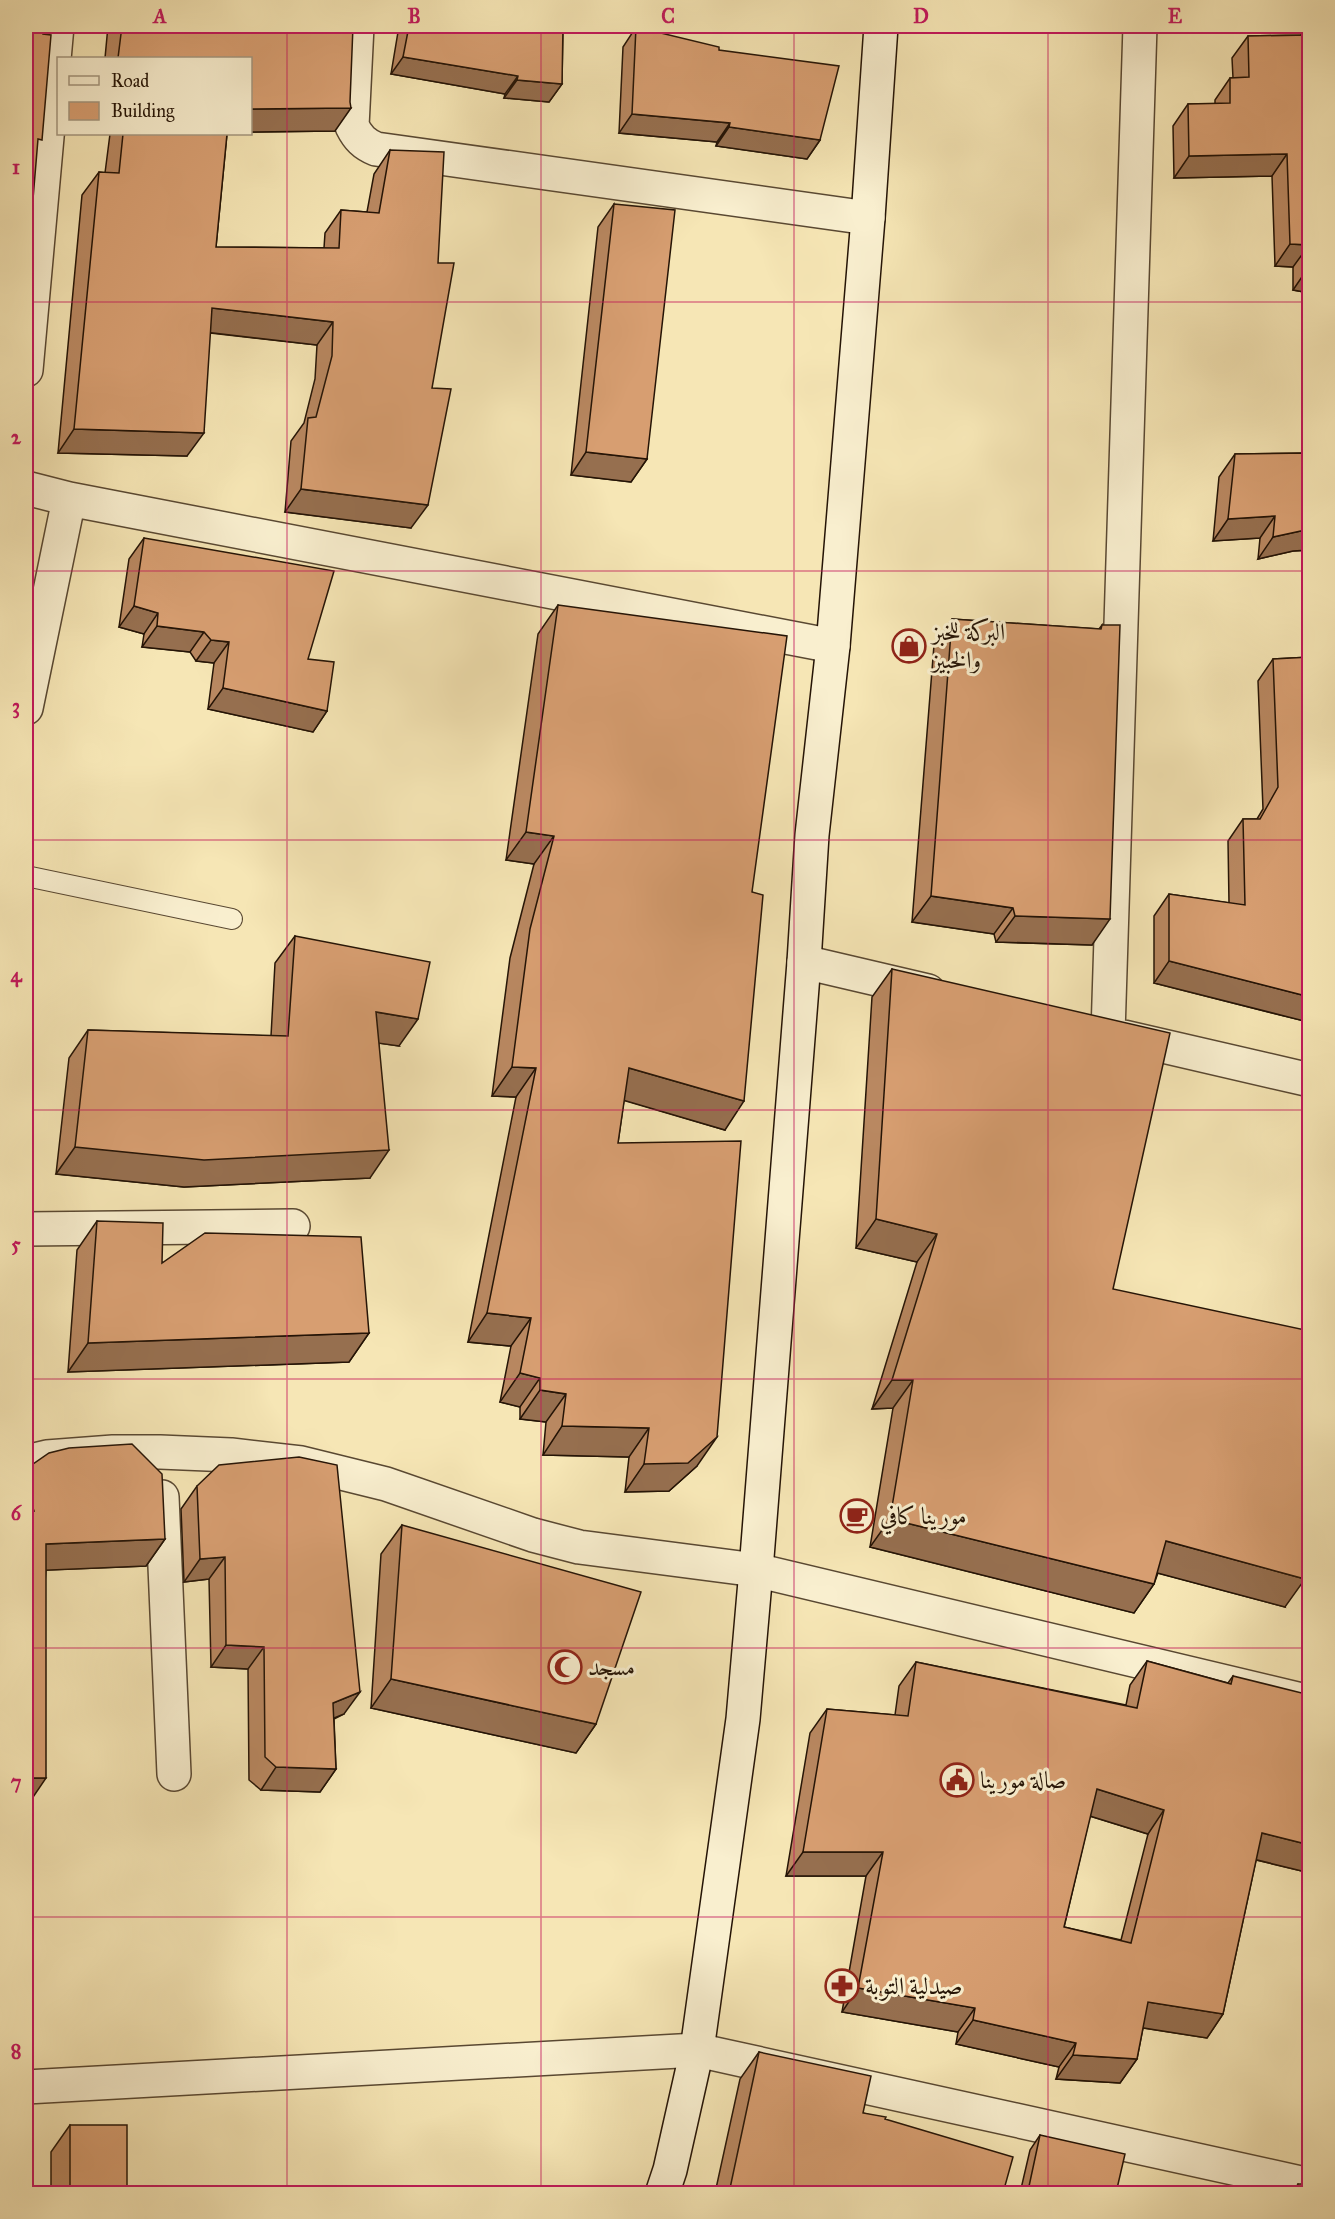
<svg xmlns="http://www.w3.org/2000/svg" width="1335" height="2219" font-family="'IM FELL Great Primer',Amiri,serif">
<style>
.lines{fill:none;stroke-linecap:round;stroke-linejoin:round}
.lane-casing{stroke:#594832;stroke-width:22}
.street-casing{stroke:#594832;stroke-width:36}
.secondary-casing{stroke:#251406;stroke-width:36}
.lane{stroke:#f9efcf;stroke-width:20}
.street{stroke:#f9efcf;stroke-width:33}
.secondary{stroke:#f9efcf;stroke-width:33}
.wall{fill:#b98861;stroke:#251406;stroke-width:1.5;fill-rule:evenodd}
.shaded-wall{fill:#966f4f;stroke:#251406;stroke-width:1.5}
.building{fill:#d79e71;stroke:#251406;stroke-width:1.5;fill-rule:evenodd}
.grid{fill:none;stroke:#c2185b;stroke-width:1.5;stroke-opacity:0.55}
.labels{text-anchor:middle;stroke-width:6;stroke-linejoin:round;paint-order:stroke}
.poi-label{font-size:24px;fill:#251406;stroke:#f9efcf;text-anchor:start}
.neatline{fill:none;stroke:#c2185b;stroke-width:2}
.grid-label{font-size:20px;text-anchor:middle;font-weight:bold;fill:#c2185b}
</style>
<rect width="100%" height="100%" fill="#f6e6b5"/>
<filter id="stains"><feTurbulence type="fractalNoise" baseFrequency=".00333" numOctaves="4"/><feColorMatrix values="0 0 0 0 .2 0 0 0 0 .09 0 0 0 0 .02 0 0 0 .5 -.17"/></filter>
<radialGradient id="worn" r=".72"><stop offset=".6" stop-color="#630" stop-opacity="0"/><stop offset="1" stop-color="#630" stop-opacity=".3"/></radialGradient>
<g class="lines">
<defs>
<path id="lane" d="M26 876 232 919"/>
<path id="street" d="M357 26 352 126C358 138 364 144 376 149L868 218
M26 370 57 26
M26 488 69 499 833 646
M26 708 69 499
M804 962 928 991
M1108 1033 1140 26
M1124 1037 1310 1080
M26 1229 293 1226
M26 1462 47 1457 113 1452H160L231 1455 301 1463 386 1484 533 1535 579 1547 756 1570 1310 1702
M162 1497 174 1774
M26 2087 697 2050 1310 2185"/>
<path id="secondary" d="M662 2194 670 2170 697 2050 743 1719 756 1570 804 962 812 835 833 646 868 218 881 26"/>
</defs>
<!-- lane casing -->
<use href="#lane" class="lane-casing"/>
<!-- street casing -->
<use href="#street" class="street-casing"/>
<!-- secondary casing -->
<use href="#secondary" class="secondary-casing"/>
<!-- lane -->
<use href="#lane" class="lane"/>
<!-- street -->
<use href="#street" class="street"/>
<!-- secondary -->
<use href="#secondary" class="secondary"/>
</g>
<!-- wall -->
<path class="wall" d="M108 26H353L335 131 250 132V58H105Z
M399 26H563L562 84 549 102 504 98 505 94 391 74Z
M1302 26H1310V293L1293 290V267L1275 266 1272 176 1174 178 1173 126 1188 104H1215V100L1230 78H1233L1232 58 1248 36 1301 35Z
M636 27 719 50 820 140 807 159 716 146 717 142 619 133 623 47Z
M110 134H227L216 247 324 248 325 233 341 210 367 212 374 174 390 150 438 263 432 388 411 528 285 512 291 441 304 423 315 379 317 345 210 333 187 456 58 453 82 195 99 172 105 173Z
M614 204 647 459 631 482 571 475 598 227Z
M1310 453V550L1293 551 1258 559 1260 538 1213 541 1219 477 1235 454Z
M144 538 308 659 327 711 313 732 208 709 214 663 196 661 190 652 142 647 144 634 119 627 129 559Z
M558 605 752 892 725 1130 624 1100 618 1143 697 1466 669 1491 625 1492 629 1457 543 1455 546 1422 520 1419V1407L500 1402 511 1346 468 1342 516 1097 492 1096 510 958 534 864 506 860 538 634Z
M952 619 1099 629 1102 625 1092 945 996 942 994 934 912 922 934 645Z
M1310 657V1014L1304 1021 1154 983V916L1169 894 1229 903 1228 841 1243 819H1257L1263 809 1258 681 1273 659Z
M295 936 399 1046 379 1043 370 1178 184 1187 56 1174 69 1058 88 1030 271 1036 275 963Z
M892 969 1113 1289 1285 1607 1158 1573 1154 1584 1134 1613 870 1547 893 1408 872 1409 917 1262 856 1248 872 997Z
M97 1221 162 1263 369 1333 349 1362 68 1372 77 1250Z
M26 1469 165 1539 146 1566 46 1570 27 1806H26Z
M197 1486 344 1714 334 1719 336 1769 320 1792 261 1790 249 1780 248 1669 211 1667 209 1579 184 1582 181 1509Z
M402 1525 596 1724 576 1753 371 1708 381 1554Z
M1147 1661 1228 1683 1233 1676 1310 1873 1256 1860 1223 2014 1207 2038 1143 2028 1137 2059 1120 2083 1056 2079 1059 2067 956 2044 958 2032 842 2012 866 1876H786L810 1733 827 1709 895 1715 899 1686 916 1662 1126 1705 1130 1685ZM1090 1816 1148 1834 1121 1940 1064 1927Z
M759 2052 863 2113 885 2119 1003 2193H715L740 2079Z
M70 2125 127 2193H51V2152Z
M1040 2135 1116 2193H1020L1030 2150Z
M1298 2184 1310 2193H1292Z"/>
<!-- shaded-wall -->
<path class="shaded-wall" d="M403 57 518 76 505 94 391 74Z
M517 80 562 84 549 102 504 98Z
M351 108 335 131 250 132V109Z
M632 114 730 123 717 142 619 133Z
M729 127 820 140 807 159 716 146Z
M1287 154 1272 176 1174 178 1189 156Z
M26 235H30L26 241Z
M1290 244 1309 245 1293 267 1275 266Z
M1308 268H1310V293L1293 290Z
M212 308 333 322 317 345 196 331Z
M74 429 204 433 187 456 58 453Z
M586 452 647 459 631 482 571 475Z
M301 489 428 505 411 528 285 512Z
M1275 516 1260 538 1213 541 1228 519Z
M1310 529V550L1293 551 1258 559 1273 537Z
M134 606 158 613 144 634 119 627Z
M157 626 204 632 190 652 142 647Z
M211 640 229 642 214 663 196 661Z
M223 688 327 711 313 732 208 709Z
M526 832 554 836 534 864 506 860Z
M931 896 1013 908 994 934 912 922Z
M1015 916 1110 919 1092 945 996 942Z
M1169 961 1310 997V1014L1304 1021 1154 983Z
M376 1012 418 1019 399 1046 356 1040Z
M512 1067 536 1068 516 1097 492 1096Z
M629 1068 744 1101 725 1130 609 1096Z
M75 1147 389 1150 370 1178 184 1187 56 1174Z
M876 1219 937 1234 917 1262 856 1248Z
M487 1313 531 1318 511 1346 468 1342Z
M369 1333 349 1362 68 1372 88 1343Z
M520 1373 540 1378 520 1407 500 1402Z
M892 1380H913L893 1408 872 1409Z
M540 1390 566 1394 546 1422 520 1419Z
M562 1426 649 1428 629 1457 543 1455Z
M717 1437 697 1466 669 1491 625 1492 644 1464Z
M890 1519 1154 1584 1134 1613 870 1547Z
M165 1539 146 1566 27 1571 46 1544Z
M1166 1541 1305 1579 1285 1607 1146 1570Z
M225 1557 209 1579 184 1582 200 1559Z
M226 1645 264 1647 248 1669 211 1667Z
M391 1679 596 1724 576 1753 371 1708Z
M360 1692 344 1714 317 1725 333 1703Z
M276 1767 336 1769 320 1792 261 1790Z
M26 1778H46L27 1806H26Z
M1097 1789 1164 1810 1148 1834 1080 1813Z
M1262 1833 1310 1845V1873L1245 1857Z
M803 1852H883L866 1876H786Z
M858 1988 975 2008 958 2032 842 2012Z
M1148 2002 1223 2014 1207 2038 1131 2026Z
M973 2020 1076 2043 1059 2067 956 2044Z
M1073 2055 1137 2059 1120 2083 1056 2079Z
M1028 2191 1041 2193H1026Z"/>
<!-- building -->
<path class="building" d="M26 26H44L43 34 51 35 42 140 38 139 30 235H26Z
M122 26H353L350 102 351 108 250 109V58H118Z
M409 26H563L562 84 517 80 518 76 403 57Z
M636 27 719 47V50L839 66 820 140 729 127 730 123 632 114Z
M1310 35V268H1308L1309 245 1290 244 1287 154 1189 156 1188 104 1230 103V78L1249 77 1248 36Z
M123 134H227L216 247 339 248 341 210 379 213 390 150 444 152 438 263H454L432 388 451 389 428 505 301 489 308 418 316 417 332 356 333 322 212 308 204 433 74 429 99 172 119 173Z
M614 204 675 210 647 459 586 452Z
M1310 453V529L1273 537 1275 516 1228 519 1235 454Z
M144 538 334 571 308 659 334 662 327 711 223 688 229 642 211 640 204 632 157 626 158 613 134 606Z
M558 605 787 636 752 892 763 895 744 1101 629 1068 618 1143 741 1141 717 1437 688 1463 644 1464 649 1428 562 1426 566 1394 540 1390V1378L520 1373 531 1318 487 1313 536 1068 512 1067 530 929 554 836 526 832Z
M952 619 1101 629 1102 625H1120L1110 919 1015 916 1013 908 931 896Z
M1310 657V997L1169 961V894L1245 905 1243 819H1260L1278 787 1273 659Z
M295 936 430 962 418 1019 376 1012 389 1150 204 1160 75 1147 88 1030 288 1036Z
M892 969 1170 1033 1113 1289 1310 1331V1563L1305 1579 1166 1541 1154 1584 890 1519 913 1380H892L937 1234 876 1219Z
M97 1221 163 1223 162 1263 205 1233 361 1237 369 1333 88 1343Z
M132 1444 162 1474 165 1539 46 1544V1778H26V1511H34L26 1488V1469L49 1453 69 1448Z
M299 1457 337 1465 360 1692 333 1703 336 1769 276 1767 265 1757 264 1647 226 1645 225 1557 200 1559 197 1486 219 1465Z
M402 1525 641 1592 596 1724 391 1679Z
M1147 1661 1231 1684 1233 1676 1310 1695V1845L1262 1833 1223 2014 1148 2002 1137 2059 1073 2055 1076 2043 973 2020 975 2008 858 1988 883 1852H803L827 1709 908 1716 916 1662 1137 1708ZM1097 1789 1164 1810 1131 1943 1064 1927Z
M759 2052 871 2076 863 2113 886 2117 885 2119 1013 2157 1003 2193H729Z
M70 2125H127V2193H70Z
M1040 2135 1125 2154 1116 2193H1041L1028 2191Z
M1298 2184H1310V2193H1296Z"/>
<!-- grid -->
<path class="grid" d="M287 26V2194M541 26V2194M794 26V2194M1048 26V2194M26 302H1310M26 571H1310M26 840H1310M26 1110H1310M26 1379H1310M26 1648H1310M26 1917H1310"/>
<!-- icons -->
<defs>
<symbol id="shop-ring" viewBox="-11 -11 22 22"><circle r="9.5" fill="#f9efcf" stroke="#8f2418" stroke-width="1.5"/><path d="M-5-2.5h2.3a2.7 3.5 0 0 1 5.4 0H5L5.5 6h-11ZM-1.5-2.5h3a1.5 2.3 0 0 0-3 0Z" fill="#8f2418"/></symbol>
<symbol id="cafe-ring" viewBox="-11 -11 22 22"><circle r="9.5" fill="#f9efcf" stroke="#8f2418" stroke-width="1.5"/><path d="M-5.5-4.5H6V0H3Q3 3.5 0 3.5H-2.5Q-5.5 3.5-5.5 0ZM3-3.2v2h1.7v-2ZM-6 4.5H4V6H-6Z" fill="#8f2418"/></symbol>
<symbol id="mosque-ring" viewBox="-11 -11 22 22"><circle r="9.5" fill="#f9efcf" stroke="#8f2418" stroke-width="1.5"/><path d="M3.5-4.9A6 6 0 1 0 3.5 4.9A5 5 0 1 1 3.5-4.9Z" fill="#8f2418"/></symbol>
<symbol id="civic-ring" viewBox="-11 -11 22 22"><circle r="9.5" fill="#f9efcf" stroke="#8f2418" stroke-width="1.5"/><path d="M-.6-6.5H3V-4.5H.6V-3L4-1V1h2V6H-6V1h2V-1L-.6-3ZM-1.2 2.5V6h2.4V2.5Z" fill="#8f2418"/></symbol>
<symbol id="pharmacy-ring" viewBox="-11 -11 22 22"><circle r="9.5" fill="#f9efcf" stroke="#8f2418" stroke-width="1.5"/><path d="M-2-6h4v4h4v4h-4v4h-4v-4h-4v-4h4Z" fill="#8f2418"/></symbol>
</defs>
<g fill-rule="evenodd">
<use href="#shop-ring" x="890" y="627" width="38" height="38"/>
<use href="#cafe-ring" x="838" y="1497" width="38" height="38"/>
<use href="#mosque-ring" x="546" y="1648" width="38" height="38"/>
<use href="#civic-ring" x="938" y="1761" width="38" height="38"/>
<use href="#pharmacy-ring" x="823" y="1967" width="38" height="38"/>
</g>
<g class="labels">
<!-- poi labels -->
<g class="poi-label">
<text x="932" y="640">البركة للخبز<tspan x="932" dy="28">والخبيز</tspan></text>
<text x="880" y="1524">مورينا كافي</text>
<text x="588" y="1675">مسجد</text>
<text x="980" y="1788">صالة مورينا</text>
<text x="865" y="1994">صيدلية التوبة</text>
</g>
</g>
<!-- margin -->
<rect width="1335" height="2219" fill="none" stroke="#f6e6b5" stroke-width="66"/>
<!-- legend -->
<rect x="57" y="57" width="195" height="78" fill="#f9efcf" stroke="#a4977f" stroke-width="1.5"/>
<rect x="69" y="76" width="30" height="9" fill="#f9efcf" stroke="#a4977f" stroke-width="1.5"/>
<text x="111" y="87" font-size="18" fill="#251406">Road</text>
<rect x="69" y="102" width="30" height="18" fill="#d79e71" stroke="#a4977f" stroke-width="1.5"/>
<text x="111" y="117" font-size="18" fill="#251406">Building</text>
<rect x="33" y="33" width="1269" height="2153" class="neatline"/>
<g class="grid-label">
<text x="160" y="23">A</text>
<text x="414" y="23">B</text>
<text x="668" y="23">C</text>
<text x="921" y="23">D</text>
<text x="1175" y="23">E</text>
<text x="16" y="174">1</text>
<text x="16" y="444">2</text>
<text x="16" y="713">3</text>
<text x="16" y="982">4</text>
<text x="16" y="1251">5</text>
<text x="16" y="1520">6</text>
<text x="16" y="1789">7</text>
<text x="16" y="2058">8</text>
</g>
<rect width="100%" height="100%" filter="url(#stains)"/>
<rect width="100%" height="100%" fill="url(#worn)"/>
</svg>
